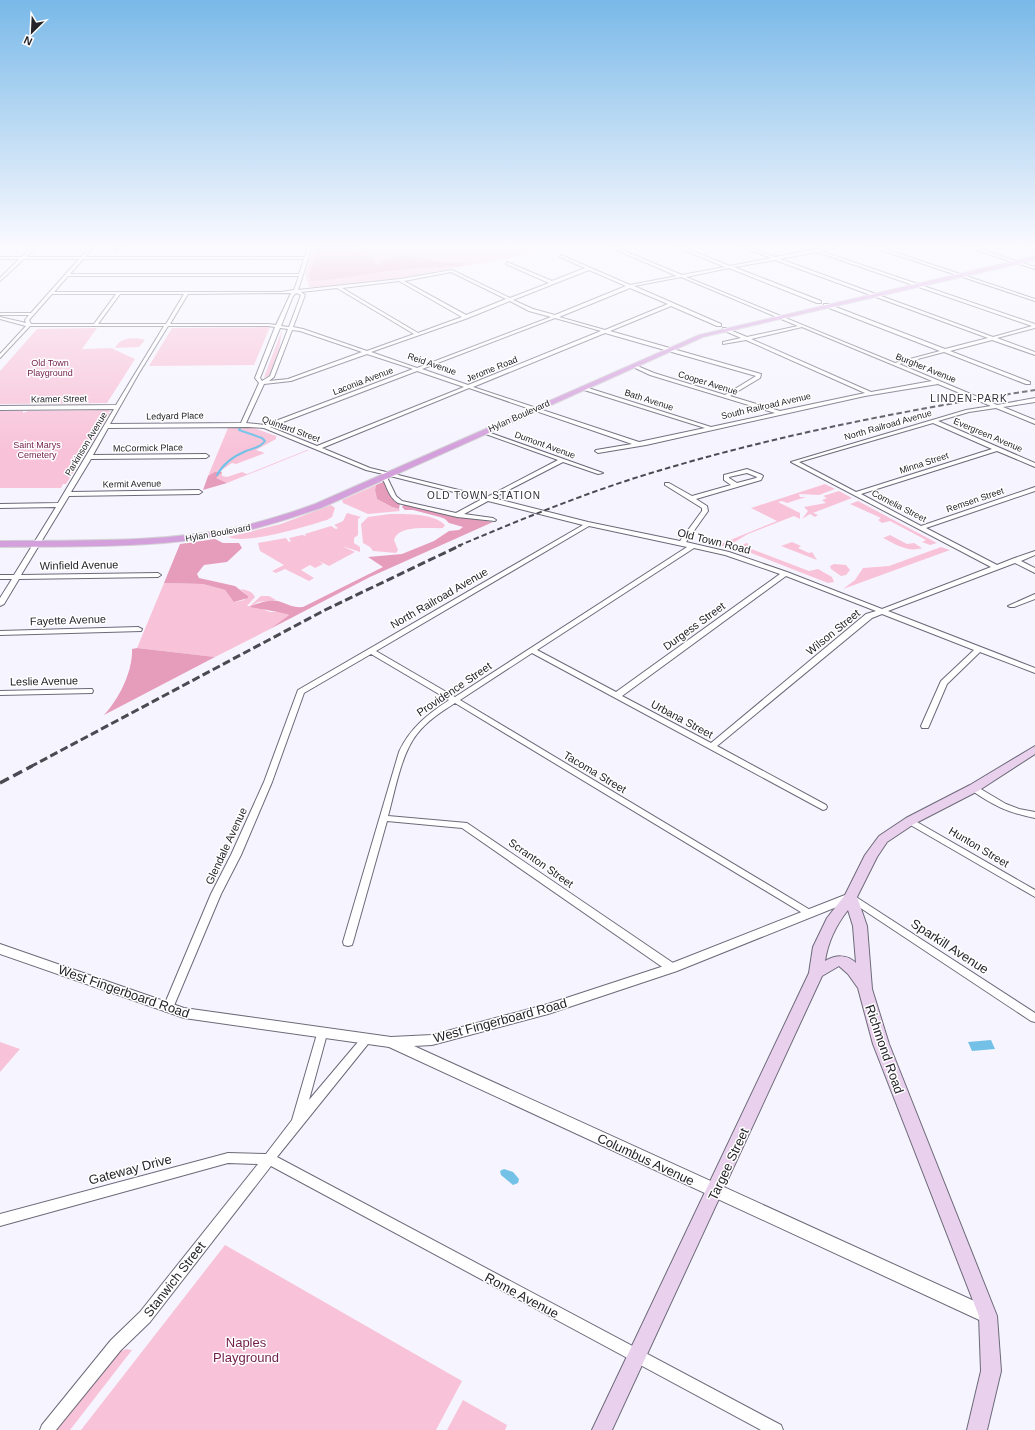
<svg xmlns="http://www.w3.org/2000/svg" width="1035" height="1430" font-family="Arial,sans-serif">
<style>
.green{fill:#f8c3d8}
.forest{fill:#e69dbb}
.water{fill:#73c1e7}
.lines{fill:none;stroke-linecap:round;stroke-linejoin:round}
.stream{stroke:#73c1e7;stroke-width:2}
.minor-casing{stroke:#6c6a79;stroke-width:2}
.tertiary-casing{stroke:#6c6a79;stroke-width:2}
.secondary-casing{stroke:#6c6a79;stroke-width:2}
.primary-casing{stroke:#d3d3d4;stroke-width:2}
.minor{fill:#fff;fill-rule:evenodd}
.tertiary{fill:#fff;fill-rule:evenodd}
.secondary{fill:#e9d0ed;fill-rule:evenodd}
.primary{fill:#d4a0dc;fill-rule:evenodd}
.rail-far2{stroke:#4b4a51;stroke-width:2;stroke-dasharray:5.5 3;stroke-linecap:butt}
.rail-far1{stroke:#4b4a51;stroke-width:3;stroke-dasharray:8 3.5;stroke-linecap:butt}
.rail{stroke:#4b4a51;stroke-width:3.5;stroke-dasharray:10 5;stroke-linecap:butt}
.labels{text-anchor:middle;stroke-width:3;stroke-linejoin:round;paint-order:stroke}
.far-park-label{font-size:9px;fill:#711d49;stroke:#fff}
.far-street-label{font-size:9px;fill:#242329;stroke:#fff}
.far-neighbourhood-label{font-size:10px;letter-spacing:1px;fill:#2f2d39;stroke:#fff}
.street-label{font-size:11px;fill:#242329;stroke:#fff}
.near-street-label{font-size:13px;fill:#242329;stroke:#fff}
.near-park-label{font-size:13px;fill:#711d49;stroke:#fff}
</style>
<rect width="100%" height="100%" fill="#f6f5ff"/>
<!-- green -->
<path class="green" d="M315 247H558L504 259 400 278 313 288 309 287 305 273Z
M270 327 254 365 149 366 172 328Z
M97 328 82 349 115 348C120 337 135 337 145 340L139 347 111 348 135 359 107 403 0 404V371L37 329Z
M282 330 279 350 269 376 264 377Z
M107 410 111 411 107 413H110L99 431 95 432 98 433 86 451 83 452 82 453 85 454 66 484H63L61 488H0V411H23V413L28 411Z
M251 427 276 436V439L256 450 265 453 236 464 232 463 219 472 208 476 228 428Z
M307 450H309L227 483 215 478 222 472V476L227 477 242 472 247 474Z
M825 484 835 489 819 495 799 494 800 497H806L787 503 782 501 778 502 800 513V519L794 516 748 534 726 547 718 545 777 521 751 508Z
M376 485 375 490 377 499 392 507 399 509 400 511 368 514 343 503 342 500Z
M839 491 852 498 813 513 818 515 815 517 810 514 802 519 808 511 804 507 826 503 822 500 827 498 823 496Z
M858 501 937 543 930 545 922 542 926 540 890 521 878 524 882 523 878 520 881 518 850 504Z
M331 505 335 508 332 517 327 520C306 526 248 545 228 537L281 524Z
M347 513 361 517 358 519V535L354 538V543L360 547V552L342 546 355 552 329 566 319 561 323 564 315 568 310 565 301 570 314 578 309 581 285 569 276 573 272 571 284 565 260 551 258 543 286 538 289 542 291 541 289 538 302 535 306 536 305 534 331 526 336 529 338 528 334 525 343 521Z
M390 514C407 514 433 513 445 525L443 528C429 529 399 524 394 540L398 550 396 553 373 551 370 547 363 543 361 524 368 517Z
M890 535 907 544 914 543 922 548C908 553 895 544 883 538Z
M792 542 801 546 798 548 809 553 812 552 817 560 781 546Z
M746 543 749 544 746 547 809 571 818 569 832 577 834 582 828 583 738 548Z
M941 547 950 550 843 589 855 580 863 568 889 566Z
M834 564 846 565 850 570 846 575 841 576 831 569 830 566Z
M164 583 203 584 225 590 235 602 244 600 248 596 240 589C247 590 252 591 255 597L247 606H250L261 596H269L276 600 258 602 253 605 270 612H287L289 615 270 629 215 657 137 648Z
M0 1042 20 1049 0 1072Z
M225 1245 462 1381 436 1430H81Z
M126 1349 132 1350 70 1430H56L112 1358 117 1353Z
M463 1400 507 1425 505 1430H447Z"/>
<!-- forest -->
<path class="forest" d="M319 247H353L357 252 373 257 374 263 381 266 380 261C400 252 420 257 439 262 447 263 456 263 465 263L460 266C425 267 389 270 355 276 340 278 327 280 312 281L309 275Z
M215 472H222L216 478 227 483 203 490 208 476Z
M383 482H386C388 493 389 499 400 503L399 509 392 507 377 499 375 490 376 485Z
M404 504 453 516 493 522 370 577 270 629 289 615C288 613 256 608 250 607 256 603 272 599 278 601 287 604 293 608 303 607L383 567 368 557 402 554 434 541 449 531 459 530 463 527 449 523 445 519 440 517 413 510H405L402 507Z
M215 539 223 543H239L242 548 227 562 204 565 197 574 199 578 235 586 248 596V598L234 602 225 590 203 584 164 583 180 544Z
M137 648 215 657 104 715C119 699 133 671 132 649Z"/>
<!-- water -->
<path class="water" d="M991 1040 995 1049 972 1051 968 1042Z
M504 1169 513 1172 519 1179 518 1183 513 1185 501 1175 500 1171Z"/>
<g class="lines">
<!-- stream -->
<path class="stream" d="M217 475C223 464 234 456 246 451 253 448 260 448 265 441L262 438 239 430 240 428"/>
<defs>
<path id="minor" d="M31 247H36L26 257H81L90 247H94L85 257H305L308 247H312L298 290 400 279 452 270 510 298 549 283 506 264 507 262 552 281 585 268 560 257 561 255 630 285 677 276 609 247H615L682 275 725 267 676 247H682L730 266 771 258 742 247H749L775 257 827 247H837L821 251 1035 324V328L997 338 1035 352V355L992 340 950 351 1030 382V384H1026L944 352 899 364 997 405 1035 398V402L1003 407 1035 420V424L996 408 969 412 938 421 1035 463V467L997 451 861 494 921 526 1035 487V491L926 528 997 565 1012 559 1035 551V555L1021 561 1035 568V573L1015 563 888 611 1035 668V673L980 652 947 684 929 726 928 728H922L921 726 941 681 974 650 882 614 872 618 717 746 826 805 827 807 826 809 823 810 532 653 460 700 812 911 814 913 812 915 809 917 455 703C441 712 427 721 417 734 401 754 395 791 388 816L467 823 676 965 677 968 676 971 672 972 668 971 462 828 387 821 353 942 352 945 348 946 344 945 343 942 399 752C410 728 428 714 449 700L371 654 304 693 272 782 241 855 221 894 173 1008 172 1011 168 1012 164 1011 163 1008 211 894 231 855 264 782 298 690 583 525 488 501 464 514 493 518 496 520 495 521 457 517 398 503C388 497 387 485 381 476L383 474 366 470 264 428 249 427 108 428 93 455 206 454 209 456 206 458 91 459 71 492 199 490 202 492 199 494 69 496 21 575 158 573 161 575 158 577 19 579 4 604 0 606V598L12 579H0V575H14L56 507 0 508V504L58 503 114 409 0 410V406L116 405 164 326H30L0 358V354L26 326 0 319V317L26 323 25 320 29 315H0V313H31L79 259H24L0 281V278L19 259H0V257H22ZM817 252 1032 326 993 337 780 259ZM83 259H304L299 274H70ZM775 260 988 338 945 349 828 304H824V306L940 351 895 363 686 277 729 268 817 303H821V301L734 267ZM589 270 626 286 555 315 533 309 513 300ZM451 272 506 299 466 315 404 281ZM68 276H299L294 290 281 292H54ZM681 277 798 326 747 337 725 328H723V330L741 338 723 342V344L746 340 865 393 780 411 730 396 760 378 761 374 610 331 671 306 717 326H721V324L634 286ZM399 281 462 317 418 333 342 288ZM337 288 414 334 367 351 303 329 293 327 305 295 301 292ZM630 288 668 304 605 330 559 317ZM291 293 276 325 268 324H170L188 294ZM296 293 301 295 289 327 281 326 293 296ZM52 294H116L94 324H31L29 320ZM120 294H184L166 324H98ZM510 301 529 311 551 317 417 368 371 352 468 318ZM555 318 601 331 468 385 422 369ZM168 326H268L275 327 255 378 259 383 241 423 110 424 139 373ZM802 327 932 381 871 392 751 339ZM280 328 288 329 270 376 262 381 260 378ZM292 330 300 331 362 352 288 379 269 381 274 377ZM605 333 756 376 725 395 654 373 635 365 631 366 650 375 775 413 711 427 585 387H581V389L705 428 639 442 473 387ZM367 354 413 369 265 425 246 423 264 384 291 381ZM417 371 464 387 317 446 270 427ZM938 384 991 406 966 410 791 462 991 567 882 609 787 572 729 552 686 542 708 511 707 506 696 499 761 480 763 476 762 475 747 469 724 475V480L731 485 692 496 669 483H665V485L702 508V511L680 541 588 522 493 498 563 462 598 474 603 473 485 431 480 432 558 460 487 497 370 468 322 448 469 388 632 444 596 450 595 451 598 453 646 445 865 396ZM933 423 992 449 856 492 799 462ZM747 473 757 477 756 478 737 483 729 478V477ZM386 475 482 499 456 513 402 501 396 496ZM589 526 687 547 455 697 376 651ZM694 548 725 555 780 574 616 692 537 650ZM786 576 876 611 866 614 711 743 622 696Z
M117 247H121L117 251 115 250Z
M872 247H879L1035 299V301Z
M966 247H973L1035 267V269Z
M1031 247H1035V249Z
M1035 594V599L1014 607H1010L1008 606Z
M138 627 142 629 141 631 0 635V631Z
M89 689H92L93 691 92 693 0 695V691Z
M974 785 1006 804 1019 809 1035 812V818C1009 813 992 805 971 790L970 788 971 786Z
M910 818 1035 890V897L907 823 906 821 907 819Z
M850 894 853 895 1035 1013V1022L1031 1021 847 899 845 897 847 895Z
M322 1030 326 1031 327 1034 309 1100 363 1036 367 1035 371 1036 372 1039 277 1157 781 1425 783 1430H761L271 1166 150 1322 121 1350 56 1430H40L42 1425 111 1340 140 1312 258 1164 228 1163 0 1226V1214L228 1153 266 1154 292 1120 317 1034 318 1031Z"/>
<path id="tertiary" d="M850 893 854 894 856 897 854 900 677 971 548 1014 432 1045 414 1046 994 1310 996 1316 994 1322 988 1324 389 1047 184 1018 0 954V944L184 1008 391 1037 432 1035 548 1004 667 965Z"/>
<path id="secondary" d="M1035 746V754L978 791 914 824 887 842 877 857 857 897 867 926 872 989 889 1044 997 1316 1001 1371 987 1430H967L981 1371 979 1316 873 1044 858 988 848 974 839 966 822 976 612 1430H592L809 973 813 947 827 918 845 895 865 855 879 836 906 818 970 785ZM848 910 853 926 856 963C847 954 835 955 825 961 828 942 836 925 848 910Z"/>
<path id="primary" d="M1035 256V260L703 337 321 508C294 517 268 526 240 532 161 549 80 546 0 547V541C80 540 161 543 239 527 265 521 290 513 315 504L699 335Z"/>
</defs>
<!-- minor casing -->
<use href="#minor" class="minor-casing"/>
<!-- tertiary casing -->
<use href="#tertiary" class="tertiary-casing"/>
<!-- secondary casing -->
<use href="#secondary" class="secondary-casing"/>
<!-- primary casing -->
<use href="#primary" class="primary-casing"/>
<!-- minor -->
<use href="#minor" class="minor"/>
<!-- tertiary -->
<use href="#tertiary" class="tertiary"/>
<!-- secondary -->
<use href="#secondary" class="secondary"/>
<!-- primary -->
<use href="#primary" class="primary"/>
<!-- rail-far2 -->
<path class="rail-far2" d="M458 546C522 519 585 493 651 473 777 435 905 410 1035 390"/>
<!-- rail-far1 -->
<path class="rail-far1" d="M30 767 325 610 461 545"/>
<!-- rail -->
<path class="rail" d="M0 783 32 766"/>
</g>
<!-- sky -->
<linearGradient id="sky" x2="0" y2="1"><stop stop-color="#79b9e8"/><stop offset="0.55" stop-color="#fbfaff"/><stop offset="1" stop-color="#fbfaff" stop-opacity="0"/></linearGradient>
<rect width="1035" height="448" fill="url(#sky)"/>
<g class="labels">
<!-- far-park labels -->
<g class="far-park-label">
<text x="50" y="366">Old Town<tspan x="50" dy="10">Playground</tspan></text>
<text x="37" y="448">Saint Marys<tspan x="37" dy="10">Cemetery</tspan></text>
</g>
<!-- far-street labels -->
<g class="far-street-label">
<text transform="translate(432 364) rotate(19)" y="3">Reid Avenue</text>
<text transform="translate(926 368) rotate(22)" y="3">Burgher Avenue</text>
<text transform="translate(492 369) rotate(-22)" y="3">Jerome Road</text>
<text transform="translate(363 381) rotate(-21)" y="3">Laconia Avenue</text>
<text transform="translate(708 383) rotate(17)" y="3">Cooper Avenue</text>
<text transform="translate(59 399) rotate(-1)" y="3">Kramer Street</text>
<text transform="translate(649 400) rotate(18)" y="3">Bath Avenue</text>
<text transform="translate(766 406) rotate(-13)" y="3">South Railroad Avenue</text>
<text transform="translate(175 416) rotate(-1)" y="3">Ledyard Place</text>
<text transform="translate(519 416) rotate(-24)" y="3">Hylan Boulevard</text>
<text transform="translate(888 425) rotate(-16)" y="3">North Railroad Avenue</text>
<text transform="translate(291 429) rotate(20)" y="3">Quintard Street</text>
<text transform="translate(988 435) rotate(23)" y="3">Evergreen Avenue</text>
<text transform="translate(86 444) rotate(-59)" y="3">Parkinson Avenue</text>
<text transform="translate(545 445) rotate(20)" y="3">Dumont Avenue</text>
<text transform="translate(148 448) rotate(-1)" y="3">McCormick Place</text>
<text transform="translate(924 463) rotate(-18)" y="3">Minna Street</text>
<text transform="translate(132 484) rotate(-1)" y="3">Kermit Avenue</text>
<text transform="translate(975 500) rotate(-19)" y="3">Remsen Street</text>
<text transform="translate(899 506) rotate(27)" y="3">Cornelia Street</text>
<text transform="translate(218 533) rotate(-10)" y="3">Hylan Boulevard</text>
</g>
<!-- far-neighbourhood labels -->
<g class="far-neighbourhood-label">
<text x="969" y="402">LINDEN-PARK</text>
<text x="484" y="499">OLD TOWN STATION</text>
</g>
<!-- street labels -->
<g class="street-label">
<text transform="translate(714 541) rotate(14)" y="4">Old Town Road</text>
<text transform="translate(79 565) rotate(-1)" y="4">Winfield Avenue</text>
<text transform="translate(439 598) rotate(-30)" y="4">North Railroad Avenue</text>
<text transform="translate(68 620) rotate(-2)" y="4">Fayette Avenue</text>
<text transform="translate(694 626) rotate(-36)" y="4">Durgess Street</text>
<text transform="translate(833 632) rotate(-39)" y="4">Wilson Street</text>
<text transform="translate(44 681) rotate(-1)" y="4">Leslie Avenue</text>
<text transform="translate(454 689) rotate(-34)" y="4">Providence Street</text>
<text transform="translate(682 719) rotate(28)" y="4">Urbana Street</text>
<text transform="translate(595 772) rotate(31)" y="4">Tacoma Street</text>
<text transform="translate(226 846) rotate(-65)" y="4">Glendale Avenue</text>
<text transform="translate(979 847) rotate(31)" y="4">Hunton Street</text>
<text transform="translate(541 863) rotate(35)" y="4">Scranton Street</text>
</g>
<!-- near-street labels -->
<g class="near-street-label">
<text transform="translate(950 946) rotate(33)" y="5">Sparkill Avenue</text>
<text transform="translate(124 991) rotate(19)" y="5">West Fingerboard Road</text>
<text transform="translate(500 1020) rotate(-15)" y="5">West Fingerboard Road</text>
<text transform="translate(885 1049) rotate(71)" y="5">Richmond Road</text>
<text transform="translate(646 1159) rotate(25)" y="5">Columbus Avenue</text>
<text transform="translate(728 1164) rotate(-65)" y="5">Targee Street</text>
<text transform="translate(130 1169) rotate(-15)" y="5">Gateway Drive</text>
<text transform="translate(174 1279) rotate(-52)" y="5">Stanwich Street</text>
<text transform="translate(522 1295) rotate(28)" y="5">Rome Avenue</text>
</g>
<!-- near-park labels -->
<g class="near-park-label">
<text x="246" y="1347">Naples<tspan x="246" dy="15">Playground</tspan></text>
</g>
</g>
<!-- north arrow -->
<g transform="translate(32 32) rotate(204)" stroke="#ffffff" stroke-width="3" paint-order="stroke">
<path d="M0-3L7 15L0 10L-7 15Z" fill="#242329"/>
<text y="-6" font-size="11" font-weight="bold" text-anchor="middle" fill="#242329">N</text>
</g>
</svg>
